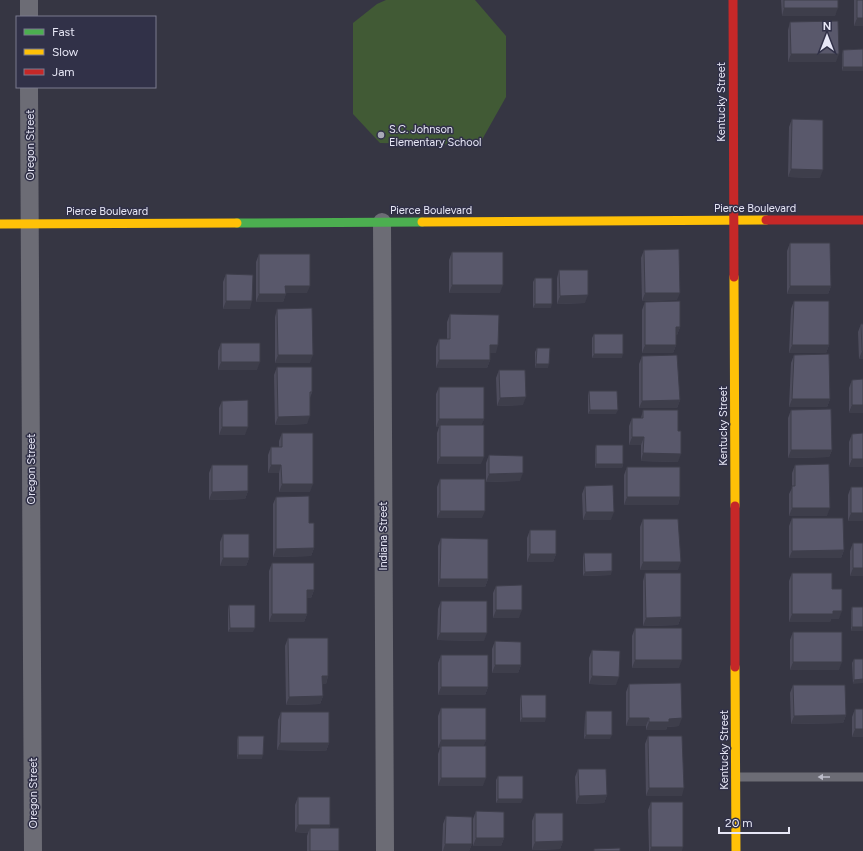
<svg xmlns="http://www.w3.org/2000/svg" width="863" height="851" font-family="Figtree,sans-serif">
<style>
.green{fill:#415a35}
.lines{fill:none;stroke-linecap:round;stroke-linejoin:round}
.lane{stroke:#6c6c75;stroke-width:9}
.street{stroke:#6c6c75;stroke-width:18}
.fast{stroke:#4caf50;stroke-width:9}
.slow{stroke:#ffc107;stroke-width:9}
.jam{stroke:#c62828;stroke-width:9}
.wall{fill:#4d4c5c}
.shaded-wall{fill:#3e3e4b}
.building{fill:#59586b;stroke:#3e3e4b}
.oneway{fill:#bcbcc9}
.poi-dot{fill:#a9a9b7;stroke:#313148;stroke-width:1.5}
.labels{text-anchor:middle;stroke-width:3;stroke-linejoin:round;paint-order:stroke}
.street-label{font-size:11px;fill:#e7e7f6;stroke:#313148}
.poi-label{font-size:11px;fill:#e7e7f6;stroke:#313148;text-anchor:start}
</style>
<rect width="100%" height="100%" fill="#363643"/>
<!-- green -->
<path class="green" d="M386 0H475L506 36V97L479 145 380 143 353 114V23L377 4Z"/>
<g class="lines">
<!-- lane -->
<path class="lane" d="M736 777H863"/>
<!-- street -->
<path class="street" d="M29 0V17
M29 87 33 851
M382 222 385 851"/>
<!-- fast -->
<path class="fast" d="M237 223 422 222"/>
<!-- slow -->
<path class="slow" d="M422 222 766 220
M0 224 237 223
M734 277 735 506
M735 667 736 851"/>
<!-- jam -->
<path class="jam" d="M733 0 734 277
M766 220H863
M735 506V667"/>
</g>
<!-- wall -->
<path class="wall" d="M781 0H838L835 16H782Z
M854 0H863V26H854Z
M790 22 836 62H788V30Z
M863 49 842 71V54L843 50Z
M792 119 820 178 788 177 789 127Z
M790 243 831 286 828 294H787V251Z
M644 250 677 300 642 301 641 258Z
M452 252 500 293H449V260Z
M259 254 307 293H286L283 302H256V262Z
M559 270 585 303 557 304V278Z
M226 274 250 309H223V282Z
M535 278 551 308H533V282Z
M794 301 829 345 826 353H789L791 309Z
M645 302 680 327 677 335H676V345L673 353H642V310Z
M277 309 310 363H275V317Z
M450 314 496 353H490V360L487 368H436V347L439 339H447V322Z
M861 324H863V359H859L858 332Z
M594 334 622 358H592V338Z
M221 343 257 370H218V351Z
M537 348 548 368H535V352Z
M794 355 830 399 827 407H789L791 363Z
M642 356 680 400 677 408H639V364Z
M277 367 312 392 310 398 307 424 275 425 274 375Z
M499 370 523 405 497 406 496 378Z
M863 379 849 413V388L852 380Z
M439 387 484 419 481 425V464H437V433L439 427H436V394Z
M589 391 616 414H588V395Z
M222 401 245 435H219V408Z
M643 410 678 462 641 461V445H629V426L632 418H641Z
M791 410 832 450 829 457 788 458V418Z
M282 433 310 492H279V473H268V455L271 447H279V441Z
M863 433 849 467V442L852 434Z
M596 445 623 464 622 468H595V449Z
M489 455 520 481 486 482V463Z
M212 465 248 491 245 499 209 500V473Z
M795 465 827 516H789V494L792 488V473Z
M627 467 680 497 678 505H624V475Z
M440 479 482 518H437V487Z
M585 486 611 520H583L582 494Z
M851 487H863V521H848V495Z
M276 497 314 548 311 556 273 557V504Z
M792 518 844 550 841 558H789V526Z
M643 519 678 570H640V527Z
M530 530 556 554 553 562H527V538Z
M223 534 249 558 246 566H220V542Z
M441 538 488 579 485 587H438V546Z
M853 543 863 576H850V551Z
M584 553 611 575 583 576V557Z
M272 563 314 590 311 598H307V614L304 622H269V571Z
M645 573 681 617 678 625 643 626V581Z
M792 573 832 589 839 619H831L830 622H789V581Z
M496 586 519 618H493V593Z
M441 601 484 641 437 640 438 609Z
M229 605 253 632H228V609Z
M852 607 863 631H851V611Z
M635 628 679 668H632V636Z
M793 632 839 670H790V640Z
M288 638 328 676 326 684H323V696L320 704 286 705 285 646Z
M495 641 521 665 518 673H492V649Z
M592 650 616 685 589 684V658Z
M441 655 488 687 485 695H438V663Z
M854 659H863L853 684 852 663Z
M629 684 679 726 667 727 666 730H646V726H626V692Z
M793 685 846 715 843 723 791 724 790 693Z
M521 695 545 722H520V699Z
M441 708 486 740 483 746V786H438V754L440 748H438V716Z
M855 709H863V737H852V717Z
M586 711 610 739H584L585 716Z
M281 712 329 743 326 751 277 750 278 720Z
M238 736 262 759H237V740Z
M648 736 682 796H646L645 744Z
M578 769 607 795 604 803 576 804 575 777Z
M498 776 521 803H496V780Z
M298 797 330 825 329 828 339 851H307V836L308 833 295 832V805Z
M651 802 682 851H649L648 810Z
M476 811 504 838 501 846H473V819Z
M535 813 563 841 560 849 532 850V821Z
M446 816 472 844 469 851H442L443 824Z"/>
<!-- shaded-wall -->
<path class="shaded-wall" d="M784 8H838L835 16H782Z
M857 18H863V26H854Z
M791 54H839L836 62H788Z
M843 67H863V71H842Z
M791 169 823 170 820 178 788 177Z
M452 285H503L500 293H449Z
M285 286H310L307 293H283Z
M790 286H831L828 294H787Z
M645 293H680L677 300 642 301Z
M259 294H286L283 302H256Z
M588 295 585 303 557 304 560 296Z
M226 301H252L250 309H223Z
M535 304H552L551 308H533Z
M676 327H680L677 335H673Z
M490 345H498L496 353H487Z
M645 345H676L673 353H642Z
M792 345H829L826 353H789Z
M862 351H863V359H859Z
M594 354H623L622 358H592Z
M278 355H313L310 363H275Z
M439 360H490L487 368H436Z
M221 362H260L257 370H218Z
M536 364H549L548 368H535Z
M526 397 523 405 497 406 500 398Z
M792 399H830L827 407H789Z
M680 400 677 408H639L642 401Z
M852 405H863V413H849Z
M590 410H618L616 414H588Z
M310 416 307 424 275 425 278 417Z
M439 419H484L481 427 440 425 439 427H436Z
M222 427H248L245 435H219Z
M632 437H644L641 445H629Z
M791 450H832L829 457 788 458Z
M643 453 681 454 678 462 641 461Z
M440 457H484L481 464H437Z
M852 459H863V467H849Z
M596 464H623L622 468H595Z
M271 465H281L279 473H268Z
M523 473 520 481 486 482 489 474Z
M282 484H313L310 492H279Z
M248 491 245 499 209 500 212 492Z
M627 497H680L678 505H624Z
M792 508H830L827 516H789Z
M440 511H485L482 518H437Z
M586 512H614L611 520H583Z
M851 513H863V521H848Z
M314 548 311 556 273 557 276 549Z
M844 550 841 558H789L792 551Z
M530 554H556L553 562H527Z
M223 558H249L246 566H220Z
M643 562H681L678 570H640Z
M853 568H863V576H850Z
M612 571 611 575 583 576 585 572Z
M440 579H488L485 587H438Z
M307 590H314L311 598H304Z
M496 610H522L519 618H493Z
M833 611H842L839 619H831L830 622H789L792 614Z
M272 614H307L304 622H269Z
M681 617 678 625 643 626 646 618Z
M852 627H863V631H851Z
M230 628H255L253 632H228Z
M440 633H487L484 641 437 640Z
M635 660H682L679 668H632Z
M793 662H842L839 670H790Z
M495 665H521L518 673H492Z
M322 676H328L326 684H320Z
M592 676 619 677 616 685 589 684Z
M863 679V683L853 684 854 680Z
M441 687H488L485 695H438Z
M323 696 320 704 286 705 289 697Z
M846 715 843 723 791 724 794 716Z
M522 718H546L545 722H520Z
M629 718H649L646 726H626Z
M682 718 679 726 667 727 666 730H646L649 722 669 719Z
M855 729H863V737H852Z
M586 735H612L610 739H584Z
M441 740H486L483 748 441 746 440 748H438Z
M280 743H329L326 751 277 750Z
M238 755H263L262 759H237Z
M441 778H486L483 786H438Z
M649 788H684L682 796H646Z
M607 795 604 803 576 804 579 796Z
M498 799H523L521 803H496Z
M298 825H330L327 833 310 828 308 833 295 832Z
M476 838H504L501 846H473Z
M563 841 560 849 532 850 535 842Z
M445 844H472L469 851H443Z
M651 847H683L682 851H650Z"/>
<!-- building -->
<path class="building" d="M784 0H838V8H784Z
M857 0H863V18H857Z
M838 21 839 54H791L790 22Z
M863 49V67H843V50Z
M792 119 823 120V170L791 169Z
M790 243H830L831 286H790Z
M679 249 680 293H645L644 250Z
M452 252H503V285H452Z
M259 254H310V286H285L286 294H259Z
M559 270H588V295L560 296Z
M226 274 253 275 252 301H226Z
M535 278H552V304H535Z
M680 301V327H676V345H645V302Z
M794 301H829V345H792Z
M312 308 313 355H278L277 309Z
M450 314 499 315 498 345H490V360H439V339H450Z
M861 324H863V351H862Z
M594 334H623V354H594Z
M221 343H260V362H221Z
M537 348H550L549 364H536Z
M829 354 830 399H792L794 355Z
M677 355 680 400 642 401V356Z
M277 367H312V392H310V416L278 417Z
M499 370H525L526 397 500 398Z
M863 379V405H852V380Z
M439 387H484V419H439Z
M589 391H617L618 410H590Z
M248 400V427H222V401Z
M831 409 832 450H791V410Z
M643 410H678V431H681V454L643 453 644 437H632V418H643Z
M440 425H484V457H440Z
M282 433H313V484H282L281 465H271V447H282Z
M863 433V459H852V434Z
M596 445H623V464H596Z
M489 455 523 456V473L489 474Z
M829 464 830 508H792V486H795V465Z
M212 465H248V491L212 492Z
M627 467H680V497H627Z
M440 479H485V511H440Z
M613 485 614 512H586L585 486Z
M851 487H863V513H851Z
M309 496V523H314V548L276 549V497Z
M792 518H843L844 550 792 551Z
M643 519H678L681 562H643Z
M530 530H556V554H530Z
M223 534H249V558H223Z
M441 538 488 539V579H440Z
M853 543H863V568H853Z
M584 553H612V571L585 572Z
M272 563H314V590H307V614H272Z
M645 573H681V617L646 618Z
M792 573H832V589H842V611H833V614H792Z
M522 585V610H496V586Z
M441 601H487V633H440Z
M229 605H255V628H230Z
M852 607H863V627H852Z
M635 628H682V660H635Z
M793 632H842V662H793Z
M288 638H328V676H322L323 696 289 697Z
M495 641 521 642V665H495Z
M592 650 620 651 619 677 592 676Z
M441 655H488V687H441Z
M854 659H863V679L854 680Z
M681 683 682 718 669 719V722H649V718H629V684Z
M793 685H845L846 715 794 716Z
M521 695H546V718H522Z
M441 708H486V740H441Z
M855 709H863V729H855Z
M586 711H612V735H586Z
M281 712H329V743H280Z
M238 736H264L263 755H238Z
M648 736H682L684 788H649Z
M441 746H486V778H441Z
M578 769H606L607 795 579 796Z
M498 776H523V799H498Z
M298 797H330V825H298Z
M651 802H683V847H651Z
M476 811 504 812V838H476Z
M535 813H563V841L535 842Z
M446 816 472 817V844H445Z
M310 828H339V851H310Z
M620 848V851H594V849Z"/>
<!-- one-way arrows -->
<defs><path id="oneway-solid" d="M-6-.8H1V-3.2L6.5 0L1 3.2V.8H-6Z"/></defs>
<use class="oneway" href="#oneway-solid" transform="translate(824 777) rotate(180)"/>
<!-- markers -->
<circle class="poi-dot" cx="381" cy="135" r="4"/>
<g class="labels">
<!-- street labels -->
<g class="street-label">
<text transform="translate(721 102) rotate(-90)" y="4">Kentucky Street</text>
<text transform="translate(30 145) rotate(-90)" y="4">Oregon Street</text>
<text x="755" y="212">Pierce Boulevard</text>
<text x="431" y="214">Pierce Boulevard</text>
<text x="107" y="215">Pierce Boulevard</text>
<text transform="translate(723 426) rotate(-90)" y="4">Kentucky Street</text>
<text transform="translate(31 469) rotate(-90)" y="4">Oregon Street</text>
<text transform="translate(383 536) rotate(-90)" y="4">Indiana Street</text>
<text transform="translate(724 750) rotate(-90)" y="4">Kentucky Street</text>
<text transform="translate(33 793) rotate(-90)" y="4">Oregon Street</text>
</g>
<!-- poi labels -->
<g class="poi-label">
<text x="389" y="133">S.C. Johnson<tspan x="389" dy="13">Elementary School</tspan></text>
</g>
</g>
<!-- legend -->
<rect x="16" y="16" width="140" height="72" fill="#313148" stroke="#7a7a8e"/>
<rect x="24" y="29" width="20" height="6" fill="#4caf50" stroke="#7a7a8e"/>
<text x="52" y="36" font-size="12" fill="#e7e7f6">Fast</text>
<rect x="24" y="49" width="20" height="6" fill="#ffc107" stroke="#7a7a8e"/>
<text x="52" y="56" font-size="12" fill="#e7e7f6">Slow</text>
<rect x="24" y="69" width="20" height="6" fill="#c62828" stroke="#7a7a8e"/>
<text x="52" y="76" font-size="12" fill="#e7e7f6">Jam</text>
<!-- north arrow -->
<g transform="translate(827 36)" stroke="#313148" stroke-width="3" paint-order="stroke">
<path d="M0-3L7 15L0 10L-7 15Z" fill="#e7e7f6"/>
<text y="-6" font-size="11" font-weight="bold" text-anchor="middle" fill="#e7e7f6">N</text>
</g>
<!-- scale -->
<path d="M719 827v6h70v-6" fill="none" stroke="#e7e7f6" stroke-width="2"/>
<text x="725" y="827" font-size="12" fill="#e7e7f6" stroke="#313148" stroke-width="3" paint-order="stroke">20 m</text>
</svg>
